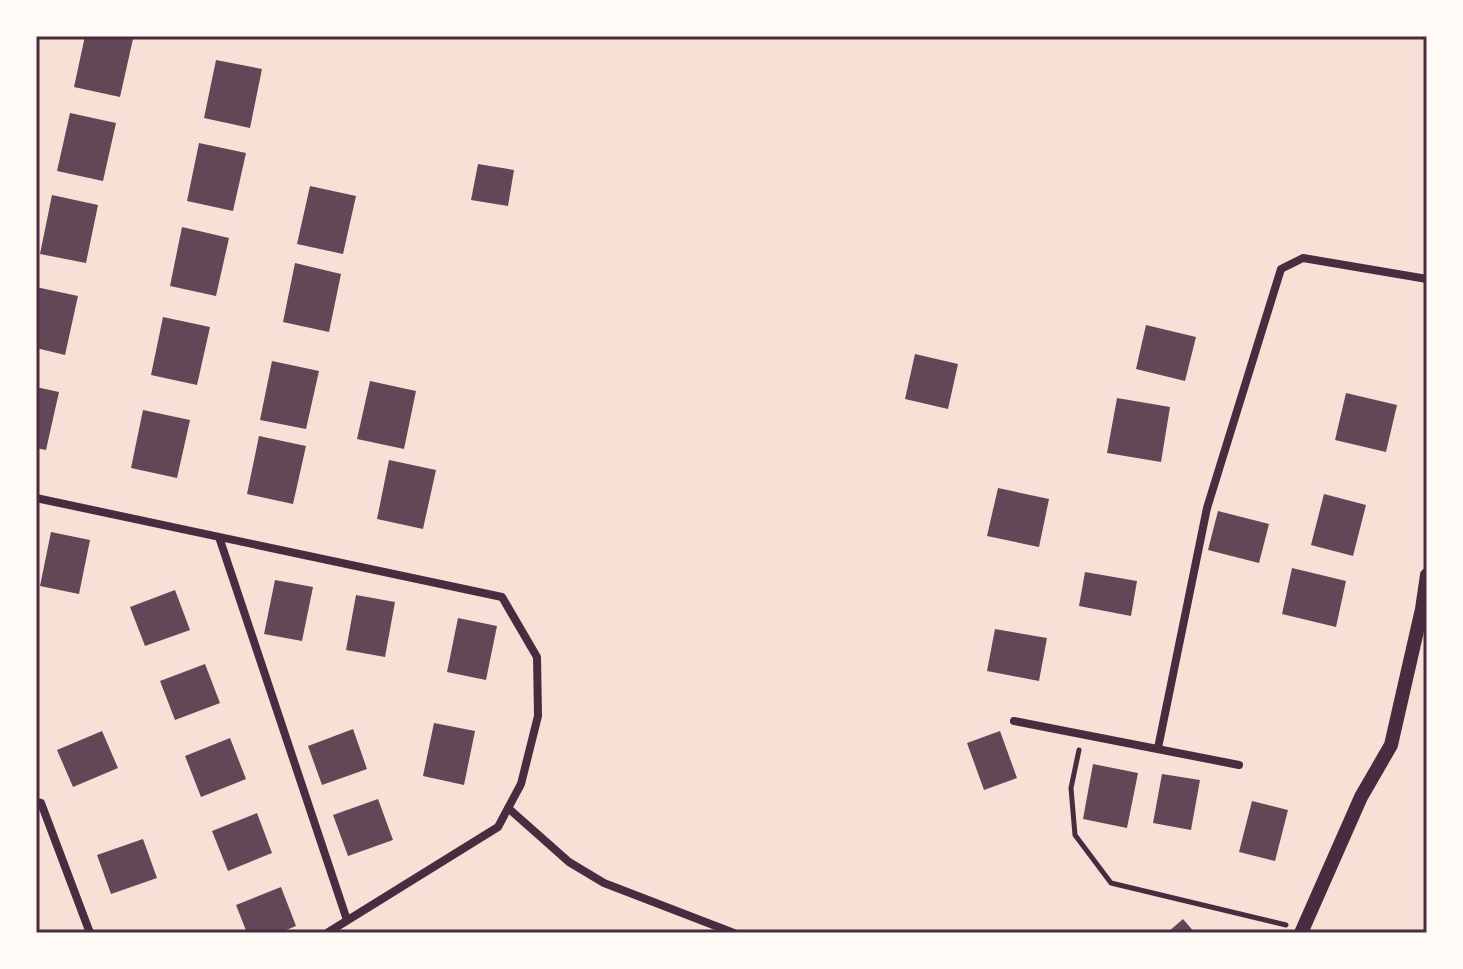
<svg xmlns="http://www.w3.org/2000/svg" width="1463" height="969" font-family="Cabin,sans-serif">
<style>
.building{fill:#644757}
.lines{fill:none;stroke-linecap:round;stroke-linejoin:round}
.path{stroke:#4a2c40;stroke-width:5}
.minor{stroke:#4a2c40;stroke-width:8}
.tertiary{stroke:#4a2c40;stroke-width:14}
.neatline{fill:none;stroke:#4a2c40;stroke-width:3}
</style>
<rect width="100%" height="100%" fill="#f7e1d7"/>
<!-- building -->
<path class="building" d="M85 36H119L133 39 120 97 74 87Z
M216 60 262 69 250 128 204 118Z
M70 113 116 123 103 181 57 171Z
M199 143 246 153 233 211 187 201Z
M478 164 514 170 508 206 471 200Z
M310 186 356 196 343 254 297 244Z
M52 195 98 205 86 263 40 254Z
M182 227 229 238 216 296 170 286Z
M295 263 341 274 329 332 283 322Z
M36 287 78 296 65 355 36 348Z
M163 317 210 327 197 385 151 375Z
M1146 325 1196 337 1185 381 1136 369Z
M915 354 958 364 948 409 905 399Z
M272 361 319 371 306 429 260 420Z
M370 381 416 391 404 449 357 439Z
M36 387 59 392 46 450 36 448Z
M1346 393 1397 405 1386 452 1335 440Z
M1117 398 1170 407 1161 462 1107 453Z
M143 410 190 420 177 478 131 468Z
M259 436 306 446 293 504 247 494Z
M389 460 436 470 423 529 377 519Z
M998 488 1049 499 1039 547 987 536Z
M1324 494 1366 505 1353 556 1311 545Z
M1218 511 1269 524 1259 563 1208 550Z
M51 532 90 540 79 594 40 586Z
M1292 568 1346 581 1336 627 1282 614Z
M1085 572 1137 581 1131 616 1079 606Z
M275 580 313 587 302 641 264 634Z
M175 590 190 630 145 646 130 607Z
M356 595 395 602 385 657 346 650Z
M458 618 497 626 486 680 447 672Z
M995 629 1047 638 1039 681 987 671Z
M205 664 220 703 175 720 160 681Z
M434 723 475 731 464 785 423 776Z
M353 729 367 769 322 785 308 746Z
M102 731 118 768 73 787 57 750Z
M1000 731 1017 778 984 790 967 743Z
M230 738 246 779 201 797 185 756Z
M1093 764 1138 773 1127 828 1083 819Z
M1162 774 1200 780 1191 830 1153 823Z
M378 799 393 840 348 856 333 815Z
M1252 801 1288 810 1275 861 1239 852Z
M257 813 272 853 228 871 212 831Z
M143 839 157 878 111 894 97 855Z
M281 887 296 926 279 933H247L236 905Z
M1183 919 1195 933H1167Z"/>
<g class="lines">
<!-- path -->
<path class="path" d="M1079 750 1071 788 1075 835 1111 883 1286 925"/>
<!-- minor -->
<path class="minor" d="M36 498 502 597 537 657 538 716 521 784 498 827 327 933
M219 537 347 920
M1014 721 1239 765
M1158 748 1207 508 1281 269 1303 258 1427 279
M36 802 41 803 90 933
M508 808 569 862 604 883 734 933"/>
<!-- tertiary -->
<path class="tertiary" d="M1301 933 1361 797 1391 745 1422 609 1427 575"/>
</g>
<!-- border -->
<rect width="1463" height="969" fill="none" stroke="#fffaf5" stroke-width="76"/>
<rect x="38" y="38" width="1387" height="893" class="neatline"/>
</svg>
